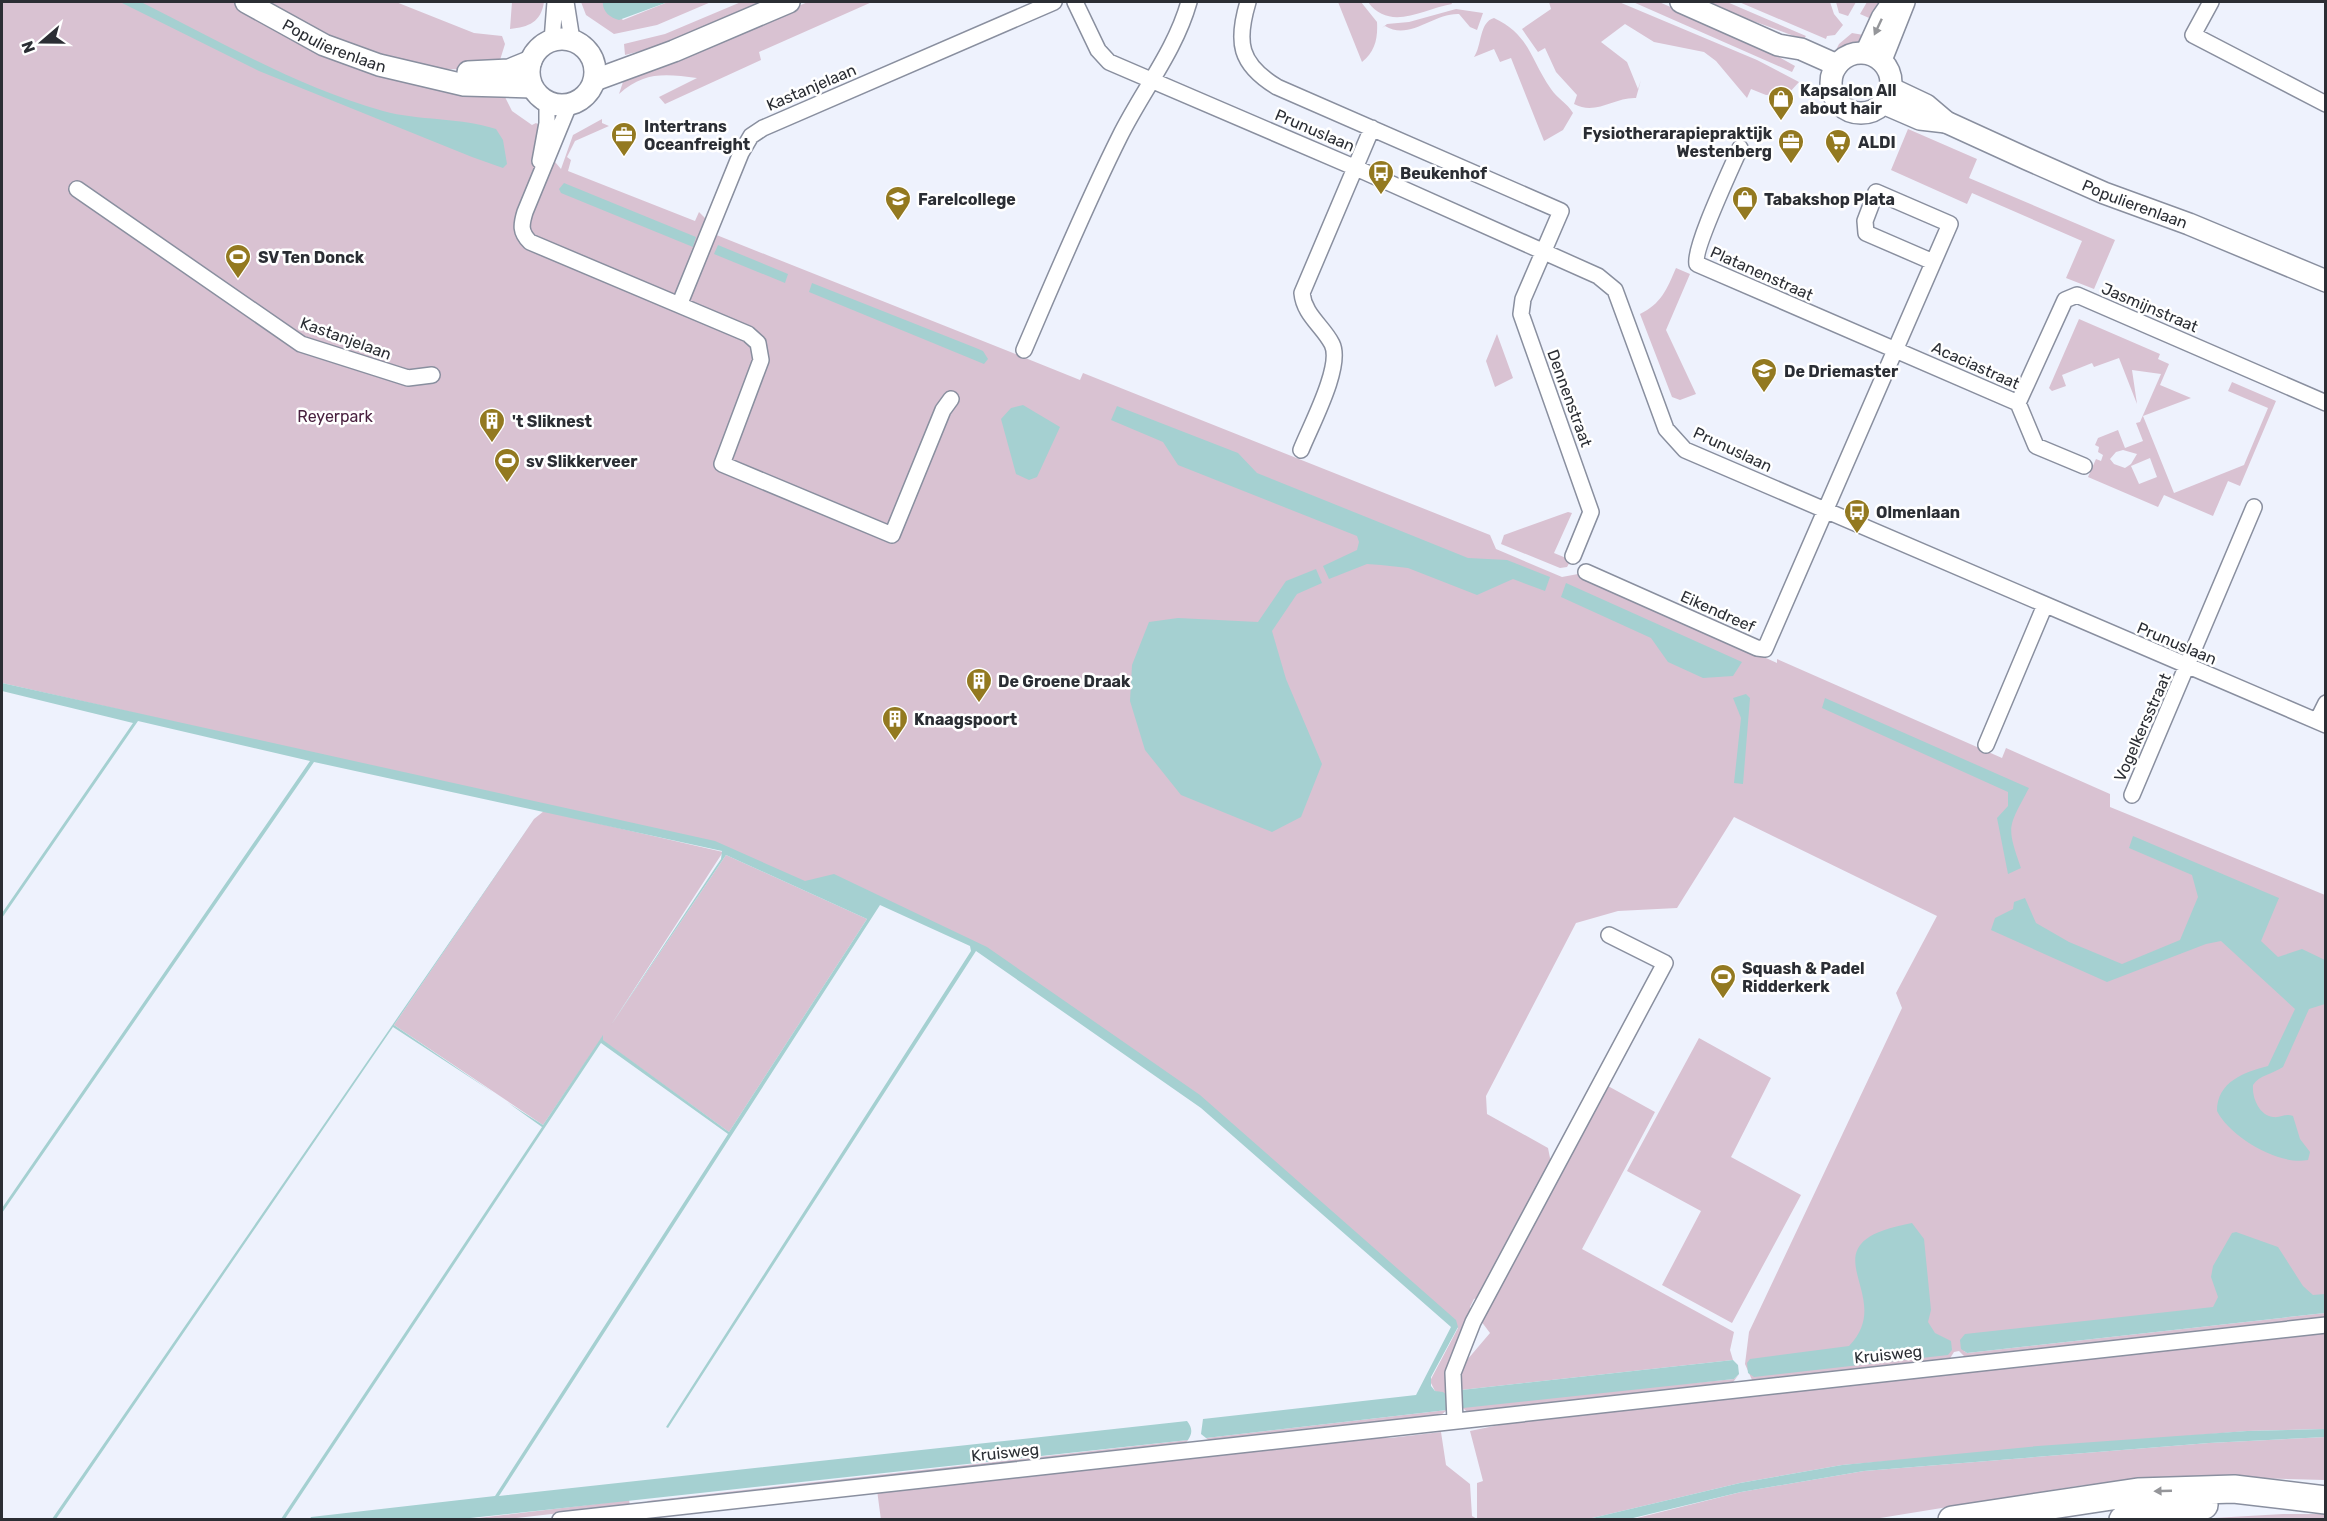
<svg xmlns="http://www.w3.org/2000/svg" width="2327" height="1521" font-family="Rubik,sans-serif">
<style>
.green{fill:#d9c2d2;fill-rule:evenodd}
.water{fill:#a5d0d1}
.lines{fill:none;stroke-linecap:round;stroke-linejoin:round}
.street-casing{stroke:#898f9f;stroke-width:18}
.secondary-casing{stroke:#898f9f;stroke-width:24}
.highway-casing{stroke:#898f9f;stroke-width:30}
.street{stroke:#fff;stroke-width:15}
.secondary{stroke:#fff;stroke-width:21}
.highway{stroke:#fff;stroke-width:27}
.oneway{fill:#95969a}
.labels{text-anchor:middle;stroke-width:5;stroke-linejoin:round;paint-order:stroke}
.street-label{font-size:16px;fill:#2b2e34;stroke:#fff}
.poi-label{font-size:16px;font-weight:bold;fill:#2b2e34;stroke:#fff;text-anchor:start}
.park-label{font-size:16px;fill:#49213f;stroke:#fff}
</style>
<rect width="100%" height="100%" fill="#eef2fd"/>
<!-- green -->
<path class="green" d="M2 2H233L283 33 504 95 512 111 532 125 536 123 539 125V143L561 169 573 135 602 119V123L609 126 575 141 567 157 571 160 568 171 695 221 699 212 706 219 704 230 1008 351 1080 380 1083 373 1490 535 1496 549 1562 577 1578 574 1585 576 1766 658 1777 663V659L2002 758 2006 748 2110 794V807L2325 895V1300L1964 1351 1967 1353 2325 1313V1319L1966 1358 1959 1351 1954 1352 1949 1360 1759 1382 1752 1380 1745 1364 1749 1332 1902 1008 1896 993 1937 916 1734 817 1677 908 1618 911 1576 923 1486 1096 1487 1114 1548 1148 1551 1163 1480 1297 1474 1299 1470 1307 1472 1315 1448 1397 1435 1391 1430 1381 1458 1328 1207 1105 989 953 884 902 804 884 717 845 2 683Z
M262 2H396L474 33 502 36 505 44 500 60C487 63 473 69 460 69 393 73 319 32 262 2Z
M512 2H544C541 22 529 27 510 29Z
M581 2H603L623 20 668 2H711L657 25 614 34 586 15Z
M741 2H767L668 44 625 55 624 44 665 34Z
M808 2H872L759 52 761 60 665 104 659 97 697 78C666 74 644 71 619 94L623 82 627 80 626 76Z
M1338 2H1361L1377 22C1378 38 1375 52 1362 62Z
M1368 2H1451L1452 4C1423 9 1390 32 1368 2Z
M1549 2H1619L1757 60 1799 82 1789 93 1766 95 1751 89 1747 98 1716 61 1704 52 1654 42 1625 24 1601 42 1627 62 1638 89 1641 80 1636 98C1614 97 1596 116 1574 104L1577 95 1556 72 1545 48 1538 52 1522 29 1551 9Z
M1633 2H1659L1752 42 1795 66 1792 72Z
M1700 2H1727L1806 36 1803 40C1769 25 1734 16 1700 2Z
M1739 2H1830L1834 14 1843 25 1835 35 1827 36 1826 39Z
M1836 2H1856L1848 16 1839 13Z
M1867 2H1884L1876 21 1860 14Z
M1456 9 1483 13 1477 30 1470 27 1459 14C1433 13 1410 41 1385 26L1382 28 1387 24 1409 22Z
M1494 18C1530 35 1530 59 1551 89 1557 98 1567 103 1573 113L1563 130 1544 141 1511 58 1500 62 1494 49 1474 57C1482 46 1479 22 1494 18Z
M1852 33 1869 36 1858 48 1835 52 1839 44Z
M1908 129 1977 159 1969 178 2115 240 2094 289 2066 278 2082 241 1972 193 1967 204 1891 170Z
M1676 268 1690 274 1666 330 1696 394 1680 400 1672 397 1640 314C1661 304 1667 289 1676 268Z
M2079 319 2160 354 2158 359 2169 364 2160 385 2191 398 2143 416 2174 493 2244 465 2268 408 2228 391 2232 382 2276 401 2240 486 2228 481 2213 516 2164 495 2158 507 2088 477 2096 459 2101 461 2103 455 2098 452 2099 447 2095 445 2098 438 2118 430 2125 448 2143 441 2136 423 2140 422 2161 374 2132 370 2137 404 2119 358 2094 367 2092 363 2062 375 2066 386 2052 391 2049 388ZM2123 450 2137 454 2131 464 2125 468 2114 464 2110 459 2116 452ZM2150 458 2157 477 2139 484 2131 466Z
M1497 334 1513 378 1495 387 1486 361Z
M1568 512 1572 513 1554 553 1571 560 1567 567 1560 568 1501 544 1504 535Z
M544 811 723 852 611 1025 726 855 867 919 729 1132 602 1040 603 1036 543 1125 394 1025 534 819Z
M1699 1038 1771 1078 1731 1157 1801 1195 1732 1323 1662 1285 1701 1211 1627 1171Z
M1608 1086 1655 1112 1582 1249 1734 1332 1730 1350 1733 1360 1461 1390 1457 1378 1467 1360 1490 1333 1481 1321Z
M2325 1332V1429L2247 1431 1842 1465 1740 1483 1588 1519 881 1520 877 1490 1366 1436 1390 1438 1441 1432 1446 1465 1470 1484 1472 1516 1477 1519V1483L1483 1481 1470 1431 1499 1425 1500 1422 1969 1370 2243 1343Z
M1739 1374 1731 1385 1470 1414 1459 1405 1734 1379Z
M1447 1410 1440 1416 1211 1442 1206 1438Z
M2325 1437V1480L2209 1477 2126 1480 2078 1486 1874 1519 1629 1520 1741 1492 1864 1471 2209 1443Z
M1188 1440 1184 1445 649 1503 647 1501Z
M629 1500 630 1505 507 1519 461 1520Z
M2283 1514H2326L2325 1520H2179Z"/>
<!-- water -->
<path class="water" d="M120 2H141C219 41 298 87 383 111 419 121 459 117 496 129L503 140 507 164 503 168 472 157 259 71Z
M603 2H668L619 20C610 18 602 11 603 2Z
M564 183 696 237 693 247 561 193 559 189Z
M718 245 788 274 785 283 714 254Z
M812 283 976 348 983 351 988 359 984 364 809 292Z
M1023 405 1060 427 1037 477 1029 480 1016 474 1001 419 1011 408Z
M1117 406 1238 453 1257 473 1468 558 1507 560 1550 577 1545 591 1513 579 1477 595 1408 568 1381 565 1367 564 1329 579 1323 566 1357 550 1359 542 1357 536 1178 465 1163 442 1111 420Z
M1316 569 1322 583 1297 594 1272 631 1286 679 1322 764 1301 817 1272 832 1181 795 1145 750 1130 701 1132 665 1149 622 1178 618 1258 622 1286 581Z
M1566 583 1742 662 1733 676 1703 678 1668 662 1651 638 1561 597Z
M2 683 715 841 805 881 834 874 987 947 1200 1095 1456 1320 1458 1327 1431 1377V1386L1435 1391 1443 1392 1449 1397 1461 1390 1733 1360 1738 1365 1739 1374 1734 1379 1463 1408 1459 1405H1450L1447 1410 1206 1438 1201 1434 1203 1419 1416 1395 1451 1327 1201 1108 976 951 668 1428 666 1427 971 951 970 946 880 905 499 1496 1187 1421C1192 1427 1193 1433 1188 1440L461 1519H310L311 1517 495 1496 728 1134 601 1043 285 1519H281L542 1127 507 1102 543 1125 603 1035V1040L729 1132 867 919 726 855 611 1025 721 859 722 851 314 762 2 1213V1208L310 761 138 721 2 918V913L133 723 2 691Z
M1746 694 1750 698 1743 784 1734 783 1741 718 1733 698Z
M1825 698 2029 788C2008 828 2006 825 2021 868L2008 874 1997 818 2008 806V792L1822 708Z
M533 821 394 1025 494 1093 393 1027 56 1519H52Z
M2133 836 2279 898 2261 941 2278 957 2302 949 2325 960V1004L2309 1009 2283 1067C2273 1074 2259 1075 2253 1085 2252 1098 2259 1115 2273 1117 2281 1118 2286 1113 2293 1116L2300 1139 2310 1152 2308 1160C2279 1166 2230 1137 2217 1111 2217 1082 2244 1072 2268 1066L2295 1009 2221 941 2206 944 2107 982 1991 930 1995 918 2013 909 2014 902 2025 898 2036 923 2069 942 2122 964 2180 940 2198 897 2192 875 2129 848Z
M1912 1223 1924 1239 1931 1310 1928 1322 1935 1333 1951 1341 1952 1350 1948 1355 1754 1377 1748 1373 1747 1363 1750 1359 1849 1346C1900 1294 1798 1244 1912 1223Z
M2236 1232 2278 1247 2303 1286 2313 1295 2325 1294V1313L1967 1353 1961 1349 1960 1340 1965 1334 2213 1307 2218 1297 2211 1277 2213 1266 2232 1233Z
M2325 1429V1437L2209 1443 1864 1471 1741 1492 1629 1519H1588L1740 1483 1842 1465 2038 1446 2247 1431Z"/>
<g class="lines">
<defs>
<path id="street" d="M566 2 572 40
M1075 2 1098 50 1109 62 1356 168 1598 276 1615 290 1666 429 1685 450 2326 725
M1248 2C1236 42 1239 64 1277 87L1561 211 1523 299 1521 314 1591 512 1573 556
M2211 2 2193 35 2326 104
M552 41 555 2
M569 105 525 212C521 225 520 232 530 242L748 334 758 343 761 360 722 464 892 535 943 410 951 399
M1740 148C1732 167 1692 251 1697 264L2018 403 2036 446 2084 466
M540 161 547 123V101
M77 189 301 344 408 378 432 375
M680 303 741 153 751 136 763 128 1054 2
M1024 350C1055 278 1085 206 1120 136 1143 90 1175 51 1189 2
M2018 403 2065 300 2077 295 2326 403
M1301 450C1310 427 1343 366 1332 344 1323 326 1304 315 1302 293L1372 128
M1586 572 1757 648 1765 649 1950 224 1876 192 1865 221 1866 233 1933 262
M2317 721 2326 703
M1986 745 2045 605
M2132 795 2254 507
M1455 1421 1453 1373 1473 1322 1665 963 1609 935
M560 1520 2326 1325"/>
<g id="secondary">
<path id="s1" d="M246 2 324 45 379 65 464 85 532 87"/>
<path d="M1681 2 1778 45 1801 49 1837 65"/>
<circle cx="562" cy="72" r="33"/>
<path d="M1866 53 1882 18 1893 2"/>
<circle cx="1861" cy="83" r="30"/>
<path d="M1881 60 1904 2"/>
<path d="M468 72 509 70 531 61"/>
<path d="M595 80 674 51 789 2"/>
<path id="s2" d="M1890 88 1926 105 1946 122 2027 159 2104 193 2189 224 2326 281"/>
<path d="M1883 103 1920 119 1946 122"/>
</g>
<path id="highway" d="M1952 1520 2138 1492 2234 1489 2326 1500
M2123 1520 2204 1505"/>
</defs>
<!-- street casing -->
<use href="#street" class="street-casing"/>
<!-- secondary casing -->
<use href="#secondary" class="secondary-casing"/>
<!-- highway casing -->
<use href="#highway" class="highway-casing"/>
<!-- street -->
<use href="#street" class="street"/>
<!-- secondary -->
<use href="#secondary" class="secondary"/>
<!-- highway -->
<use href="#highway" class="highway"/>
</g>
<!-- one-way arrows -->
<defs><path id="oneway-solid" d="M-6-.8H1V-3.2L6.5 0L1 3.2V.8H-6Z" transform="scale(1.5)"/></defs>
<g class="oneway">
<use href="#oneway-solid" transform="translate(1878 27) rotate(115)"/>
<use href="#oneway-solid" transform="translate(2163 1491) rotate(178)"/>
</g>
<!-- icons -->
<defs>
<symbol id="shop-pin" viewBox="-11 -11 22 30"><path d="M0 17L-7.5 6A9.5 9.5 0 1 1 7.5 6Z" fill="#937920" stroke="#fff"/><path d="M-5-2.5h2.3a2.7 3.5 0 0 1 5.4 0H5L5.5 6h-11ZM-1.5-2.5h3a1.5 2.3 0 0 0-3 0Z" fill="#fff"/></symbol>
<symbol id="office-pin" viewBox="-11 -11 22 30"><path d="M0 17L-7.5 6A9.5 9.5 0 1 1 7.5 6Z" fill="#937920" stroke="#fff"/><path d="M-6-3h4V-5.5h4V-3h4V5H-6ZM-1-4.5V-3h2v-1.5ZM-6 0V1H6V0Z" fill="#fff"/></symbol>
<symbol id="supermarket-pin" viewBox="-11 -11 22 30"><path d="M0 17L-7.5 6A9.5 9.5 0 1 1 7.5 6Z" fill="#937920" stroke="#fff"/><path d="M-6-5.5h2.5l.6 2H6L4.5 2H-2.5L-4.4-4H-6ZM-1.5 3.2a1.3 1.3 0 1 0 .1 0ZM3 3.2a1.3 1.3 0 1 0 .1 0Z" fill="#fff"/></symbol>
<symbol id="bus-pin" viewBox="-11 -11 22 30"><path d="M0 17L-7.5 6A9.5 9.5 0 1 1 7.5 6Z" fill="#937920" stroke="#fff"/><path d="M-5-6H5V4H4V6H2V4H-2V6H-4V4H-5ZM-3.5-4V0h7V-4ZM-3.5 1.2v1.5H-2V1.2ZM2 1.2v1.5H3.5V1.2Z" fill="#fff"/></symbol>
<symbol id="school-pin" viewBox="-11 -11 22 30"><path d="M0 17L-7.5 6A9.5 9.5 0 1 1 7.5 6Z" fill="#937920" stroke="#fff"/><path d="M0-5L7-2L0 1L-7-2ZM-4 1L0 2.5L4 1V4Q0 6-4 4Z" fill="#fff"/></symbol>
<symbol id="stadium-pin" viewBox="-11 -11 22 30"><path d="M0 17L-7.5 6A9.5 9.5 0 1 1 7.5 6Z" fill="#937920" stroke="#fff"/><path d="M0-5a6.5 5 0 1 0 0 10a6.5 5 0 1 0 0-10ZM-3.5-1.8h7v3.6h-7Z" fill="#fff"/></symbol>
<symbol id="building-pin" viewBox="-11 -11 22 30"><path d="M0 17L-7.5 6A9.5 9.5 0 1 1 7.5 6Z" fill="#937920" stroke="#fff"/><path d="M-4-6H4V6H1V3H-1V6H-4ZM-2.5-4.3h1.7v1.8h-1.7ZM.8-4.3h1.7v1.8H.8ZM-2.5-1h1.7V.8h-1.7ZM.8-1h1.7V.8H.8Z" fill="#fff"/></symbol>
</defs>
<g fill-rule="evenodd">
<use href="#shop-pin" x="1766" y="84" width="30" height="40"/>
<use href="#office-pin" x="609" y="120" width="30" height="40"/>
<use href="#office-pin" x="1776" y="127" width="30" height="40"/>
<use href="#supermarket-pin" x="1823" y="127" width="30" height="40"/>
<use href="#bus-pin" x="1366" y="158" width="30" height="40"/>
<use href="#school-pin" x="883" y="184" width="30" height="40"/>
<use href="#shop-pin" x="1730" y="184" width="30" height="40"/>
<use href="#stadium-pin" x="223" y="242" width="30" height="40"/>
<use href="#school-pin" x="1749" y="356" width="30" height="40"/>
<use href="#building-pin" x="477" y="406" width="30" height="40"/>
<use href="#stadium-pin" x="492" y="446" width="30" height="40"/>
<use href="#bus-pin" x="1842" y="497" width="30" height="40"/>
<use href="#building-pin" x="964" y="666" width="30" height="40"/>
<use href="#building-pin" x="880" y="704" width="30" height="40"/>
<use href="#stadium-pin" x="1708" y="962" width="30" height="40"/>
</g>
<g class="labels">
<!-- street labels -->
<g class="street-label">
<text dy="6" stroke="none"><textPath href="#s1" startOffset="99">Populierenlaan</textPath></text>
<text transform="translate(811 87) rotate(-23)" y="6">Kastanjelaan</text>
<text transform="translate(1315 130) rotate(23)" y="6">Prunuslaan</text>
<text dy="6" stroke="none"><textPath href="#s2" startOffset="272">Populierenlaan</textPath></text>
<text transform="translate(1762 273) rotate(24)" y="6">Platanenstraat</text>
<text transform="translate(2150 307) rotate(23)" y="6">Jasmijnstraat</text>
<text transform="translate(346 338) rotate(20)" y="6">Kastanjelaan</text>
<text transform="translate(1976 365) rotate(24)" y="6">Acaciastraat</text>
<text transform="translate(1570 398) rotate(70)" y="6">Dennenstraat</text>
<text transform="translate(1733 449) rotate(25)" y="6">Prunuslaan</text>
<text transform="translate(1718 611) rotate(24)" y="6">Eikendreef</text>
<text transform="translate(2177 643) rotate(23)" y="6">Prunuslaan</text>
<text transform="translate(2142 727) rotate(-66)" y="6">Vogelkersstraat</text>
<text transform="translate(1888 1354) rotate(-6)" y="6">Kruisweg</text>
<text transform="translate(1005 1452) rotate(-6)" y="6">Kruisweg</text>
</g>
<!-- poi labels -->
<g class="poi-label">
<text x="1800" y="96">Kapsalon All<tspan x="1800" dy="18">about hair</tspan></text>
<text x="644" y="132">Intertrans<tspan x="644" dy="18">Oceanfreight</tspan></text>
<text x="1772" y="139" text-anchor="end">Fysiotherarapiepraktijk<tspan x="1772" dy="18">Westenberg</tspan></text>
<text x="1858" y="148">ALDI</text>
<text x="1400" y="179">Beukenhof</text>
<text x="918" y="205">Farelcollege</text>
<text x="1764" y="205">Tabakshop Plata</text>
<text x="258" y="263">SV Ten Donck</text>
<text x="1784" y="377">De Driemaster</text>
<text x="512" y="427">'t Sliknest</text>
<text x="526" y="467">sv Slikkerveer</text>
<text x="1876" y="518">Olmenlaan</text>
<text x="998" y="687">De Groene Draak</text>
<text x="914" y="725">Knaagspoort</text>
<text x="1742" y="974">Squash &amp; Padel<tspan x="1742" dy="18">Ridderkerk</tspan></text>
</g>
<!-- park labels -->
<g class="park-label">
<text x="335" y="422">Reyerpark</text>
</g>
</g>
<!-- border -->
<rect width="2327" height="1521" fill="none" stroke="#2b2e34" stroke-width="6"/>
<!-- north arrow -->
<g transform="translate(42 42) rotate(250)" stroke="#ffffff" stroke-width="4.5" paint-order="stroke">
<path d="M0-4.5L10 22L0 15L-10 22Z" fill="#2b2e34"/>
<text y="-9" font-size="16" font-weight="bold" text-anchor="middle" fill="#2b2e34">N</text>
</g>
</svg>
